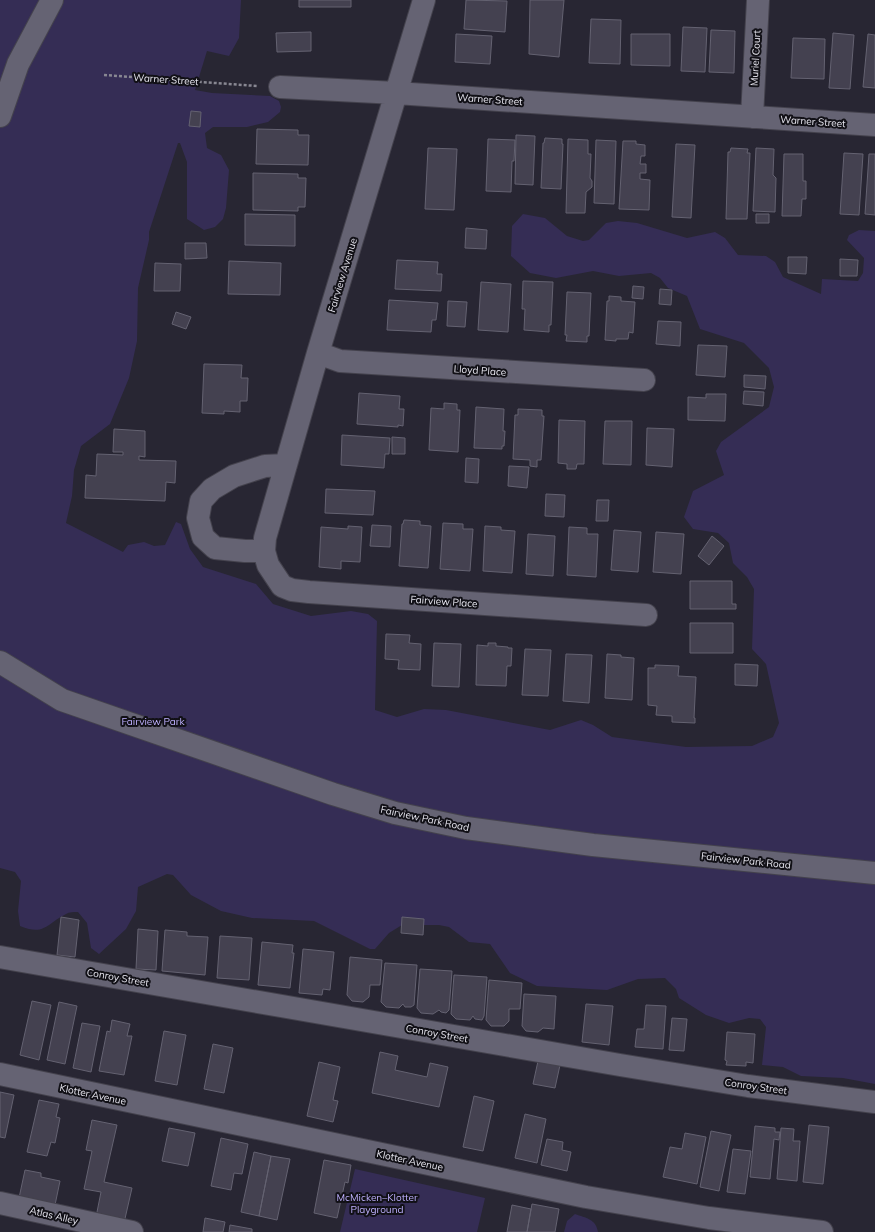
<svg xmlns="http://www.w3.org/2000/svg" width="875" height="1232" font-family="Mulish,sans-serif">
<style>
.green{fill:#352d55}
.building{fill:#444150;stroke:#646271}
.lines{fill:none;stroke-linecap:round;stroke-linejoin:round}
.minor-casing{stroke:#44424d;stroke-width:24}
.path{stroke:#888792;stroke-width:2.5;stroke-dasharray:3 2;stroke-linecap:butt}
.minor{stroke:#656373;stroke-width:22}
.labels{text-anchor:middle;stroke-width:4;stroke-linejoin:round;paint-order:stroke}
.street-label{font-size:10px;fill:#e6e5ee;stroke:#111016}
.park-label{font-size:10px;fill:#bfb1ff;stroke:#111016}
</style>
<rect width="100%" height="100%" fill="#282633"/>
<!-- green -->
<path class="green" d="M0 0H241L239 38 229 56 207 51 195 90 212 93 270 96 279 101 281 107 280 112 268 122 247 127H213L205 133 207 148 221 155 229 170 226 208 223 219 215 227 204 230 187 219V162L180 143H178L149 232V240L138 288 137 341 129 378 110 424 81 446 74 470 72 496 66 523 123 552 128 545 144 542 154 546 165 545 176 522 181 524 190 549 203 567 256 584 273 604 311 616 351 611 368 614 377 621 375 710 397 717 424 709 446 710 550 730 581 720 593 725 612 737 686 747 752 746 773 737 779 723 766 664 752 649 754 589 747 577 733 563 729 543 718 533 693 529 684 517 693 491 724 475 716 451 721 442 769 407 774 387 769 368 744 343 700 329 687 296 668 288 660 278 651 273 619 276 593 271 556 278 530 273 511 256 512 226 523 214 545 218 567 236 583 241 589 240 606 223 618 221 637 223 687 238 715 232 725 238 738 255 766 256 775 262 783 277 821 294 822 279 858 281 863 273 864 258 847 240 849 235 859 230 875 231V1084L843 1078 801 1076 783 1067 762 1065 766 1027 760 1019 749 1018 729 1023 706 1015 679 998 676 989 665 978 638 979 607 990 537 986 510 973 490 944 469 942 449 927 439 925H402L389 933 375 949H370L314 921 252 918 221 911 191 895 173 875 167 874 138 887 136 911 126 929 99 954 91 948 87 923 78 912C74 912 69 912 66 914 46 924 45 936 20 926L18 911 21 881 15 872 0 868Z
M355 1169 485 1198 477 1232H340Z
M575 1214C586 1218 596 1219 598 1232H564L567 1221Z"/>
<!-- building -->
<path class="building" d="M299 0H351V7H299Z
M466 0 507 1 505 32 464 29Z
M530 0H564L559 57 529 54Z
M591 19 621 20 620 64 589 63Z
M683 27 707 28 705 72 681 71Z
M711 30 735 31 734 73 709 72Z
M311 32V51L277 52 276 33Z
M833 33 854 35 850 89 829 88Z
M456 34 492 36 490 64 455 62Z
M631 34H670V66L631 65Z
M868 34 875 35V88L863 87Z
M793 38 825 39 824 79 791 78Z
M191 111 201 112 200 127 189 126Z
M257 129 298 130V135H309L308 165 256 164Z
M516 135 535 136 533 185 515 184Z
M545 138 562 139V144H563L561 189 541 188 543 143H544Z
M488 139 515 140 514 161H512L511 192 486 191Z
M568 139 588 140V154H591L590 178 592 181V187L586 192 585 213H566Z
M596 140 616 141 614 204 594 203Z
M623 141H636V144L645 145V156H641L640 164H646V173H640V179L650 180 649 210 619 209Z
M676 144 695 145 691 218 672 217Z
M428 148 457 149 454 210 425 209Z
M731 148 748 149 747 153H750L747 219H726L728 152H730Z
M756 148 774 149 773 175 776 178 775 212 753 211Z
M844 153 863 154 859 215 840 214Z
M784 154H803V181H806V199H802L801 216H782Z
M869 154H875V215L865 214Z
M253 173 298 174V178H306L305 207H298V211L253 210Z
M245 214 295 215V246L245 245Z
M756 214H769V223H756Z
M466 228 487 230 486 249 465 248Z
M185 243H206L207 258 185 259Z
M788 257H807L806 274 788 273Z
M840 259 858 260 857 276H840Z
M397 260 438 262 437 274H442L441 291 395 289Z
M229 261 281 263 280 295 228 294Z
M155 263 181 264 180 291H154Z
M523 281 553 282 551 325H549V332L524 330 525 309H522Z
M481 282 511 284 508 332 478 330Z
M633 286 644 287 643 299 632 298Z
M660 289 672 290 671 305 659 304Z
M567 292 591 293 589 336H587V342L566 341 567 335H565Z
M609 296 621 297V301L635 302 633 333 629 332 628 339H616V341L605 340 607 301H609Z
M389 300 438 303 436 320H432L431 332 387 330Z
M448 301 467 302 465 327 447 326Z
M176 312 191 317 186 329 172 324Z
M658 321 681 322 680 346 656 344Z
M698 345 727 346 725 377 696 375Z
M204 364 242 365 241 378H248L247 401H240V412L224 411V414L202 413Z
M744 375 766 376 765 389 744 387Z
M744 391 764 392 763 406 743 404Z
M359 393 400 396 399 409H404L403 426 398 425V427L357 424Z
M706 394H726L725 421 688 420V397L706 398Z
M444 403 457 404V410H460L458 452 429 450 431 408 444 409Z
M476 407 504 409 503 431H505L504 446H502V449L474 448Z
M518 409 542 410V416H544L541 460H537V467L530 466V460L513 459 515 415H518Z
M559 420 585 421 584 464H577L576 469H567V464L558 463Z
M605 421H632L631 465 603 464Z
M647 428 674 429 672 467 646 465Z
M114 429 145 431V457L139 456V460L176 461 175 483 166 482 165 501 85 498 86 475 96 476 97 454 123 455V452H113Z
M342 435 390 438 389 454H385L384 468 341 465Z
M392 437 405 438V454H392Z
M466 458 479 459 478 483 465 482Z
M509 466 529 467 527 488 508 486Z
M326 489 375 491 373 515 325 513Z
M546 494 565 495 564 517 545 516Z
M597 500H609L608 521H596Z
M404 520 420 521V525L431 526 428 568 399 566 402 524H403Z
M443 523 463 524V529H473L470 571 440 569Z
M372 525 391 526 390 547 370 546Z
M348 526 362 527 360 562 341 561V569L319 567 321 527 348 529Z
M485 526 501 527V530L515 531 512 573 483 571Z
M569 527 587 528V534H598L596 577 567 575Z
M614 530 641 532 638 572 611 570Z
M656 532 684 534 681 574 653 572Z
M528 534 555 536 553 576 526 574Z
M712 536 724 546 709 565 698 556Z
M690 581H732V604H736V609H690Z
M690 623H733V653H690Z
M386 634 410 635 409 643 421 644 420 670 398 669 399 660 385 659Z
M434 643 461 644 459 687 432 686Z
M488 643H496V646L508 647V648H512L511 666H507L506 686 476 685 477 645 488 646Z
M525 649 551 650 548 696 522 695Z
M566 654 592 655 589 703 563 701Z
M607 654 621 655V657L634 658 632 700 605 698Z
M735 664 758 665 757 686 735 685Z
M655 665 679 666 678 676 696 677 694 718H695V723L672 722V716L656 715 657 706 648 705V668H655Z
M61 917 79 920 75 957 57 955Z
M402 917 424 919 423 935 401 933Z
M138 929 158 931 156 970 136 969Z
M165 930 187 932V936L208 937 205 975 162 971Z
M220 936 252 938 249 980 217 978Z
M262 942 293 945 292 953H294L290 988 258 985Z
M303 949 334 952 330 990 323 989 322 995 299 993Z
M350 957 382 960 380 985H370L369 997 363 1002 352 1001 347 995Z
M385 963 417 965 414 1005 411 1007H405L403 1004 399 1008 386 1007 381 1002Z
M420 969 452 971 449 1010 446 1013 441 1012 439 1010 433 1014 421 1013 417 1008Z
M454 975 487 977 484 1016 482 1020 475 1019 473 1016 470 1020 456 1019 451 1014Z
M489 980 522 983 520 1009H509V1021L504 1026H491L486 1020Z
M524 994 556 996 554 1029 543 1028 538 1032 526 1031 522 1026Z
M32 1001 51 1005 39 1060 20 1055Z
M59 1002 77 1006 65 1064 47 1060Z
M586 1004 613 1006 609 1045 582 1042Z
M646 1005 666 1006 663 1049 635 1047 637 1029H644Z
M672 1018 687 1019 684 1051 669 1050Z
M112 1020 130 1024 127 1036H132L124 1075 99 1071 107 1031 110 1032Z
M82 1023 100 1026 91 1072 73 1068Z
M164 1031 186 1035 177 1085 155 1081Z
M727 1032 755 1034 753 1063 746 1062V1066L726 1065 727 1061 725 1060Z
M213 1044 233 1048 224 1093 204 1089Z
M380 1052 398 1056 395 1070 427 1077 430 1063 448 1067 439 1107 372 1093Z
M538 1061 560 1065 555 1088 533 1084Z
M319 1062 340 1067 333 1100 338 1101 333 1122 307 1116Z
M0 1092 14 1095 5 1138 0 1137Z
M474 1096 494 1101 483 1151 463 1147Z
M39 1100 59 1104 56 1117 60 1118 55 1143 51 1142 47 1156 27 1152Z
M525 1114 546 1119 537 1163 515 1158Z
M92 1120 117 1125 104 1182 132 1188 124 1223 96 1217 101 1192 84 1189 92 1151 86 1150Z
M809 1125 829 1127 823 1184 803 1182Z
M755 1126 775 1128V1132H780L779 1140 774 1139 770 1179 750 1177Z
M169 1128 195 1133 188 1166 162 1161Z
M781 1128 794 1129 793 1141H800L797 1181 777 1179Z
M711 1131 731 1135 719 1191 700 1187Z
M685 1133 706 1137 697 1184 663 1177 670 1147 682 1149Z
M221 1138 248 1144 242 1174 234 1173 231 1190 211 1186Z
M547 1139 563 1142 562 1150 571 1152 567 1171 541 1165Z
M733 1149 751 1151 745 1194 727 1192Z
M254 1152 271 1156 259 1216 241 1212Z
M271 1156 290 1159 277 1220 259 1216Z
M324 1160 351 1165 348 1183 345 1182 337 1218 314 1213Z
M25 1170 41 1173V1177L60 1181 55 1205 19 1198Z
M532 1204 559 1209 555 1232H527Z
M512 1205 531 1209 527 1232H507Z
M205 1218 225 1222 223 1232H203Z
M230 1225 252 1229V1232H229Z"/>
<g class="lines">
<defs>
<path id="minor" d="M424 0 318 353 265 538 264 551 268 565 282 586 292 590 309 592 646 615
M280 87 396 93 875 125
M0 116 18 64 52 0
M752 117 758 0
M318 353 340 361 644 380
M264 551H245L215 548 203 537 198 518 201 501 212 489 234 476 265 466 286 465
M0 662 62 700 333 794 395 813 466 828 593 845 875 873
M0 957 620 1065 748 1086 875 1102
M0 1074 586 1197 709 1218 822 1232
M0 1203 132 1232"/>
</defs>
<!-- minor casing -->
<use href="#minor" class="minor-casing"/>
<!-- path -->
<path class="path" d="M104 75 257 86"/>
<!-- minor -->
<use href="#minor" class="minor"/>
</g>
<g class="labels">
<!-- street labels -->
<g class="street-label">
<text transform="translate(755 58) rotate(-87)" y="4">Muriel Court</text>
<text transform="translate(166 79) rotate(4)" y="4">Warner Street</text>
<text transform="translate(490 99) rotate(4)" y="4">Warner Street</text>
<text transform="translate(813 121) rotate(4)" y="4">Warner Street</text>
<text transform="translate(342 275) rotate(-73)" y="4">Fairview Avenue</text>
<text transform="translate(480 370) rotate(4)" y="4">Lloyd Place</text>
<text transform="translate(444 601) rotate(4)" y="4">Fairview Place</text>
<text transform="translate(425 818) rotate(12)" y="4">Fairview Park Road</text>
<text transform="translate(746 860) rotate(6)" y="4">Fairview Park Road</text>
<text transform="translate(118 977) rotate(10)" y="4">Conroy Street</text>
<text transform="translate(437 1033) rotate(10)" y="4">Conroy Street</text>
<text transform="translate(756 1086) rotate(8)" y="4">Conroy Street</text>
<text transform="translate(93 1094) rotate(12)" y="4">Klotter Avenue</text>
<text transform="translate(410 1160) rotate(12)" y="4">Klotter Avenue</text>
<text transform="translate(54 1215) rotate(13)" y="4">Atlas Alley</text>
</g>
<!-- park labels -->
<g class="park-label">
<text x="153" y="725">Fairview Park</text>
<text x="377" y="1201">McMicken–Klotter<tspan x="377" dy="12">Playground</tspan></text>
</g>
</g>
</svg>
